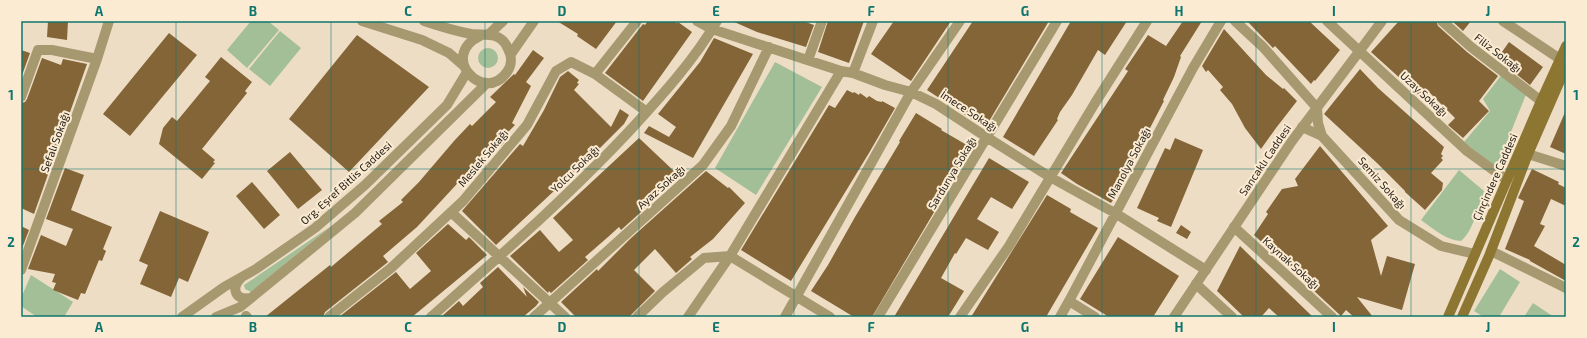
<svg xmlns="http://www.w3.org/2000/svg" width="1587" height="338" font-family="'Exo 2',sans-serif">
<style>
.green{fill:#a3bf97}
.building{fill:#836538}
.lines{fill:none;stroke-linecap:round;stroke-linejoin:round}
.minor{stroke:#a7996f;stroke-width:10}
.tertiary{stroke:#a7996f;stroke-width:10}
.secondary{stroke:#8c7632;stroke-width:10}
.grid{fill:none;stroke:#0f766e;stroke-width:1;stroke-opacity:0.55}
.labels{text-anchor:middle;stroke-width:4;stroke-linejoin:round;paint-order:stroke}
.street-label{font-size:11px;fill:#2b251c;stroke:#fbebd2}
.neatline{fill:none;stroke:#0f766e;stroke-width:1.5}
.grid-label{font-size:13px;text-anchor:middle;font-weight:bold;fill:#0f766e}
</style>
<rect width="100%" height="100%" fill="#eeddc5"/>
<!-- green -->
<path class="green" d="M251 21H268L279 30 247 68 227 50Z
M280 31 301 48 270 86 249 69Z
M478 58a10 10 0 1 1 20 0a10 10 0 1 1-20 0Z
M775 62 822 87 756 195 715 168Z
M1503 73 1527 92 1496 169 1464 142 1490 111 1483 99Z
M1459 170 1484 191C1480 204 1472 233 1461 241 1445 240 1434 229 1421 220Z
M331 226 251 292 245 289 244 285 247 283Z
M1500 269 1520 282 1499 317H1484L1474 311Z
M31 275 73 302 64 317H37L21 306V298Z
M1533 303 1554 317H1524Z"/>
<!-- building -->
<path class="building" d="M48 21H68L67 40 47 37Z
M557 21H617L596 49 577 36 578 34Z
M648 21H673L677 23 678 22 692 32 643 101 605 73 643 24 645 25Z
M732 21H803L814 25 806 47 757 32Z
M828 21H864L849 63 818 52Z
M894 21H951L911 81 871 54Z
M973 21H1049L985 128 927 90Z
M1071 21H1127L1105 55 1098 50 1072 95 1060 112 1057 119 1058 120 1034 156 1003 137Z
M1183 21H1202L1180 56 1181 57 1174 77 1163 100 1164 101 1135 157 1129 170 1124 178 1120 190 1111 203 1077 184 1061 173 1128 71 1125 69 1148 35 1166 46Z
M1247 21H1309L1340 50 1315 81 1314 80 1311 84 1275 46 1273 48Z
M1399 21H1436L1438 26 1467 52 1498 76 1479 101 1489 111 1463 138 1448 125 1455 118 1430 93 1424 100 1371 52Z
M1452 21H1471L1463 31Z
M1224 29 1266 75 1283 89 1284 88 1297 101 1276 128 1261 149 1245 128 1232 104 1220 90 1223 87 1208 70 1206 72 1202 66Z
M169 33 197 55 130 136 103 114Z
M357 35 429 87 349 172 289 119Z
M714 38 753 54 693 158 644 133 649 126 669 137 676 127 658 114 700 62Z
M1509 42 1543 67 1530 85 1497 59Z
M21 50 30 53 21 78Z
M533 50 544 58 526 82 531 86 512 123 515 125 508 132 510 135 501 146 496 142 477 162H476L455 186 417 227 383 256 388 262 325 312 323 317H265L330 265 331 267 382 224 379 221 403 202 401 200 419 182 454 141 470 124 472 126 496 102 490 97 514 74 515 75Z
M221 57 252 82 245 91 247 93 202 149 215 160 213 162 215 163 202 179 159 144 163 128 172 117 177 121 210 81 205 77Z
M42 58 61 65 63 59 87 64 34 214 21 208V103L25 102 27 99Z
M1360 69 1378 88 1444 147 1441 154 1443 156 1441 158 1443 160 1431 173 1443 183 1442 190 1425 210 1405 192V191L1377 163 1324 114Z
M568 71 579 80 577 83 579 84 574 90 611 127 620 109 629 115 624 124 596 152 496 245 462 211 520 144 523 146 544 110 560 77Z
M847 90 853 93 854 92 859 95 860 93 867 98 869 96 877 101 882 102V101L895 108 869 153 791 281 741 250 829 105 835 108Z
M1566 110V154L1550 147Z
M916 113 942 129 941 130 972 148 872 317H854L811 291 828 265 855 217 900 142 899 141Z
M639 138 675 172 641 212 621 230 619 227 608 237 585 257 588 260 551 293 549 291 548 293 510 256 540 230 559 252 573 240 553 218Z
M1175 138 1203 150 1171 227 1157 221 1159 218 1137 208 1165 148 1170 150Z
M1320 146 1388 226 1371 240 1381 276 1387 256 1415 264 1402 310 1357 297 1373 317H1354L1346 310 1341 316 1254 235 1268 214 1266 212 1282 189 1298 186 1295 179Z
M290 152 322 190 298 209 267 171Z
M989 158 1029 182 1012 209 991 197 977 219 999 232 988 250 966 238 956 254 955 253 941 278 964 291 948 317H894Z
M65 168 84 175 71 210 112 227 103 249 106 251 102 261 99 260 85 294 81 293 78 300 53 290 56 283 52 282 55 274 28 269 41 235 66 246 73 229 46 219Z
M1532 169 1559 182 1558 184 1566 188V206L1551 199 1540 224 1545 226 1534 246 1566 265V281L1530 261V260L1505 249 1524 201 1518 198Z
M706 171 728 188 729 187 745 203 713 239 690 257 692 259 676 273 655 249 634 270 655 291 629 317H576L561 302 597 269 598 271 630 239Z
M252 182 280 215 264 229 236 196Z
M1047 195 1071 209 1070 212 1098 228 1046 317H971Z
M160 211 209 232 188 282 179 278 171 297 140 284 148 265 139 261Z
M448 224 466 240 469 237 487 255 412 317H339L396 272 410 289 431 271 416 253Z
M1181 225 1191 232 1187 239 1176 233Z
M21 226 29 230 21 251Z
M1118 237 1179 276 1153 317H1109L1080 299Z
M1240 246 1286 291 1313 317H1279L1269 308 1261 317H1244L1217 291Z
M498 267 527 297 523 287 539 302 536 306 523 317H441L459 301 463 306 483 287 480 283Z"/>
<g class="lines">
<!-- minor -->
<path class="minor" d="M697 21 712 29 841 71 853 73 885 85 911 92 936 104 988 138 1050 177 1115 213 1206 270
M1235 21 1263 47 1317 108 1318 123 1322 136 1399 220 1441 246 1475 254
M1327 21 1467 151 1507 180
M1442 21 1471 47 1541 101
M1503 21 1560 59
M808 60 822 21
M853 73 873 21
M595 74 637 21
M21 97 38 50H52L97 59
M1302 127 1322 136
M1528 154 1566 166
M451 212 565 317
M1234 227 1332 317
M1491 251 1566 288
M21 270 97 59 109 21
M1196 284 1232 317
M1069 301 1095 317
M246 316 247 317
M329 317 391 268 463 201 527 125 556 71 571 62 595 74 647 112
M431 317C501 255 571 194 634 126 664 93 694 60 717 21
M534 317 703 165 731 126 769 47
M637 317 663 292 704 258 730 256 830 317
M688 317 730 256 841 71
M785 317 911 92 960 21
M878 317 1057 21
M960 317 1009 246 1095 103 1147 21
M1060 317 1069 301 1193 68 1221 21"/>
<!-- tertiary -->
<path class="tertiary" d="M362 21 422 40 449 53 464 66
M424 21C439 26 455 31 471 34 479 35 488 34 495 36 501 38 506 43 508 49 512 56 512 65 507 72 484 105 438 56 480 36
M488 35 503 21
M511 54 534 21
M241 278C230 289 236 301 251 298
M182 317 224 287 256 269 315 228 365 185 447 105 467 72
M216 317 240 307 355 213 487 83
M1174 317 1292 141 1382 21"/>
<!-- secondary -->
<path class="secondary" d="M1448 317 1541 101 1566 46
M1462 317 1489 256 1528 154 1566 67"/>
</g>
<!-- grid -->
<path class="grid" d="M176 21V317M331 21V317M485 21V317M639 21V317M794 21V317M948 21V317M1102 21V317M1256 21V317M1411 21V317M21 169H1566"/>
<g class="labels">
<!-- street labels -->
<g class="street-label">
<text transform="translate(1498 53) rotate(38)" y="4">Filiz Sokağı</text>
<text transform="translate(1424 94) rotate(43)" y="4">Uzay Sokağı</text>
<text transform="translate(969 111) rotate(33)" y="4">İmece Sokağı</text>
<text transform="translate(55 142) rotate(-70)" y="4">Sefalı Sokağı</text>
<text transform="translate(483 158) rotate(-50)" y="4">Meslek Sokağı</text>
<text transform="translate(1265 160) rotate(-56)" y="4">Sancaklı Caddesi</text>
<text transform="translate(1129 163) rotate(-62)" y="4">Manolya Sokağı</text>
<text transform="translate(575 169) rotate(-44)" y="4">Yolcu Sokağı</text>
<text transform="translate(952 173) rotate(-59)" y="4">Sardunya Sokağı</text>
<text transform="translate(1495 177) rotate(-66)" y="4">Çinçindere Caddesi</text>
<text transform="translate(346 183) rotate(-42)" y="4">Org. Eşref Bitlis Caddesi</text>
<text transform="translate(1382 183) rotate(48)" y="4">Semiz Sokağı</text>
<text transform="translate(661 187) rotate(-42)" y="4">Ayaz Sokağı</text>
<text transform="translate(1291 263) rotate(42)" y="4">Kaynak Sokağı</text>
</g>
</g>
<!-- border -->
<rect width="1587" height="338" fill="none" stroke="#fbebd2" stroke-width="44"/>
<rect x="22" y="22" width="1543" height="294" class="neatline"/>
<g class="grid-label">
<text x="99" y="16">A</text>
<text x="253" y="16">B</text>
<text x="408" y="16">C</text>
<text x="562" y="16">D</text>
<text x="716" y="16">E</text>
<text x="871" y="16">F</text>
<text x="1025" y="16">G</text>
<text x="1179" y="16">H</text>
<text x="1334" y="16">I</text>
<text x="1488" y="16">J</text>
<text x="11" y="100">1</text>
<text x="1576" y="100">1</text>
<text x="11" y="247">2</text>
<text x="1576" y="247">2</text>
<text x="99" y="332">A</text>
<text x="253" y="332">B</text>
<text x="408" y="332">C</text>
<text x="562" y="332">D</text>
<text x="716" y="332">E</text>
<text x="871" y="332">F</text>
<text x="1025" y="332">G</text>
<text x="1179" y="332">H</text>
<text x="1334" y="332">I</text>
<text x="1488" y="332">J</text>
</g>
</svg>
